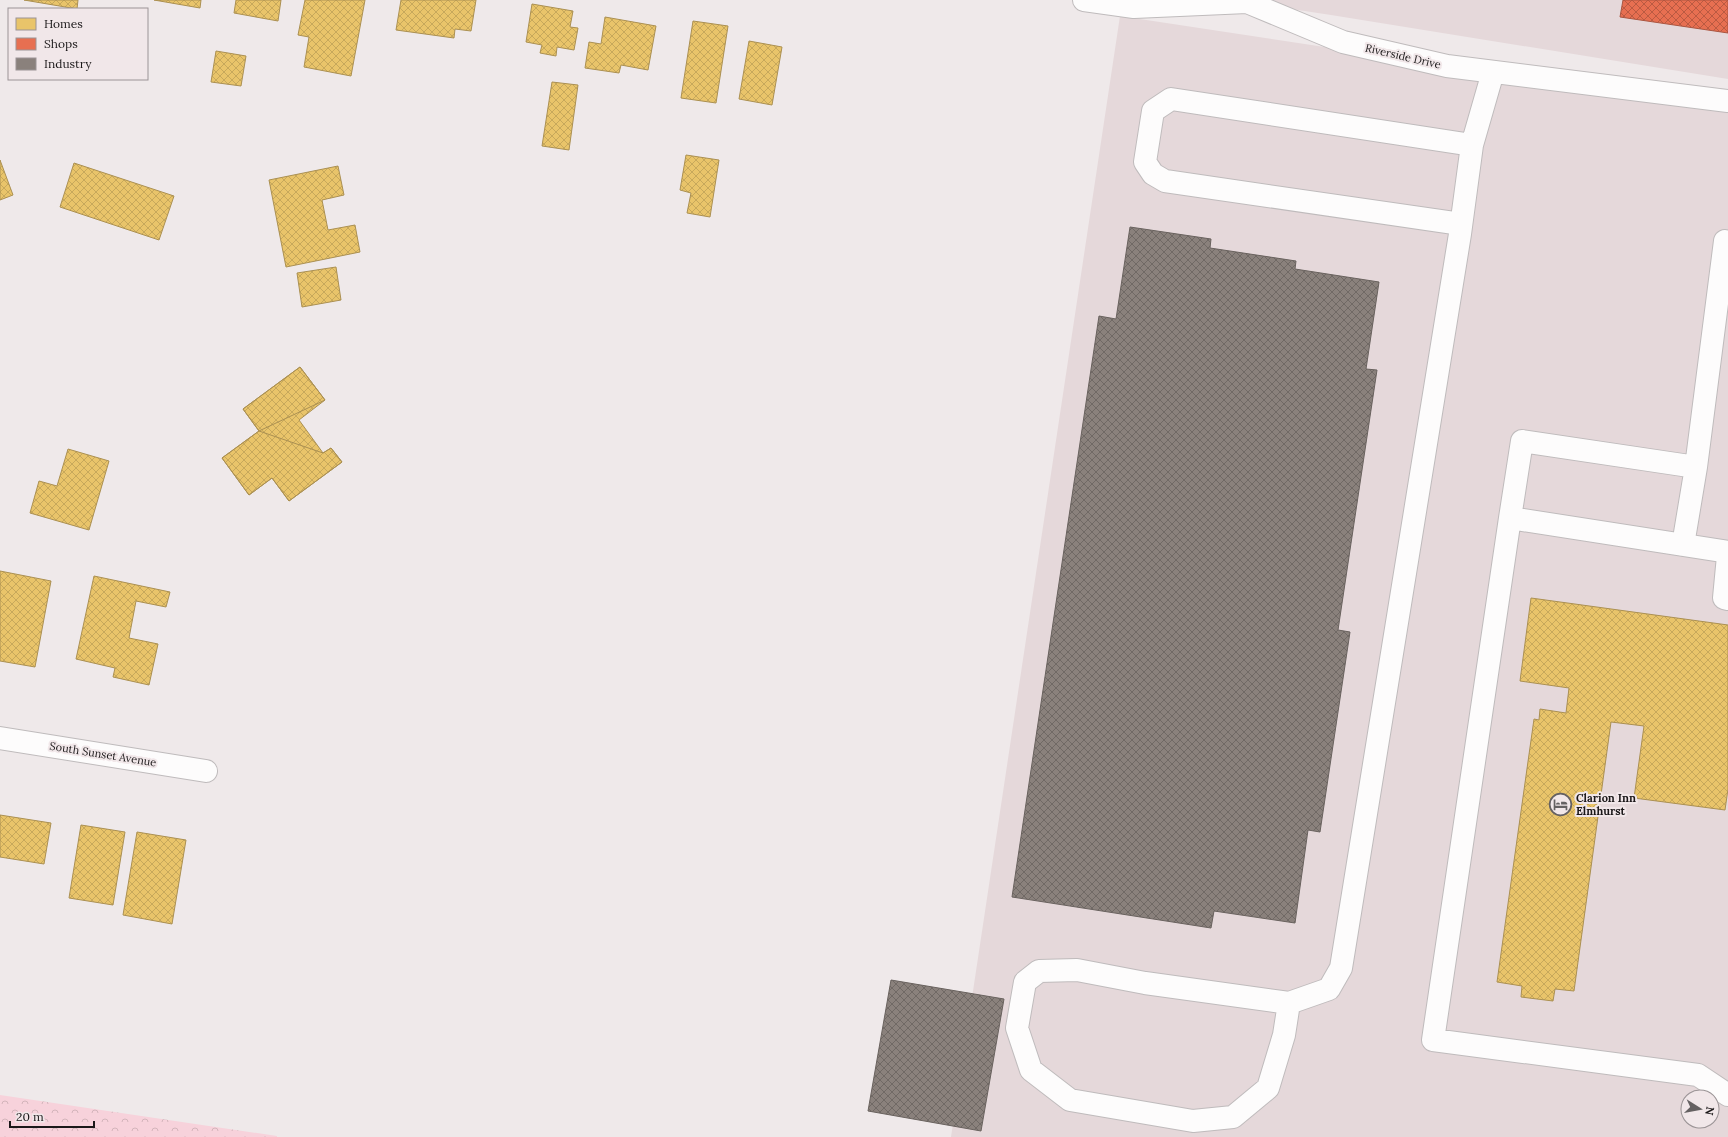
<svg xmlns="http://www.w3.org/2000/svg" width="1728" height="1137" font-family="Lora,serif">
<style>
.built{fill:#e5d8da;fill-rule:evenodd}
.park{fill:url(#park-crowns)}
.homes{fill:url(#homes-cross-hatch);stroke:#ab9052}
.shops{fill:url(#shops-cross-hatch);stroke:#aa5540}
.industry{fill:url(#industry-cross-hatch);stroke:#69625e}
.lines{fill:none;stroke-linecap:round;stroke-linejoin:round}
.minor-casing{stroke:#bfbbbc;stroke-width:24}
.minor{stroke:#fdfcfc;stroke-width:22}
.labels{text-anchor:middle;stroke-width:4;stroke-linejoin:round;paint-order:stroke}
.street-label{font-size:11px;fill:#1b1819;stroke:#f1e7e9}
.poi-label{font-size:11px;font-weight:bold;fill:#1b1819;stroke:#f1e7e9;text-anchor:start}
</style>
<defs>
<pattern id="park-crowns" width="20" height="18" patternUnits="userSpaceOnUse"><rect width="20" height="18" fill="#f7d2db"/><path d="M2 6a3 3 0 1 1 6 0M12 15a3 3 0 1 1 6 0" fill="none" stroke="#d3b4bb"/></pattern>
<pattern id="homes-cross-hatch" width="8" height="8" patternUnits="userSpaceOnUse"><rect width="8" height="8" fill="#e9c46a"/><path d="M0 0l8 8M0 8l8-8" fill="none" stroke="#c7a85b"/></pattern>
<pattern id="shops-cross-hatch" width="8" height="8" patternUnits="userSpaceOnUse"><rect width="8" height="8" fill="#e76f51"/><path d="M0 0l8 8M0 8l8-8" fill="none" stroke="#ba5a42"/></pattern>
<pattern id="industry-cross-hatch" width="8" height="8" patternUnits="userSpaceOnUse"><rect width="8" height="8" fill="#8a817c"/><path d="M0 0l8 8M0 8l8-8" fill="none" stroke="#706965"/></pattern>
</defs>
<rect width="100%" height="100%" fill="#efe9ea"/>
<!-- built -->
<path class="built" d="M1232 0H1728V79L1331 15Z
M1120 16 1728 108V1137H951ZM1688 1097H1712V1121H1688Z"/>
<!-- park -->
<path class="park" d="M0 1095 277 1136V1137H0Z"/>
<!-- homes -->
<path class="homes" d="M24 0H78L77 9Z
M154 0H201L200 8Z
M236 0H281L278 21 234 13Z
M305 0H365L351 76 304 67 309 37 298 35Z
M401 0H476L471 31 455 29 454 38 396 30Z
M532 4 573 11 570 27 578 28 574 50 557 47 556 56 540 53 542 45 526 42Z
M605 17 656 26 648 70 621 65 619 73 585 68 589 42 601 44Z
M693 21 728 26 716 103 681 98Z
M749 41 782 47 772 105 739 99Z
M216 51 246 56 241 86 211 82Z
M552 82 578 85 569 150 542 146Z
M686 155 719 160 710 217 687 213 691 193 680 190Z
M0 160 13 195 0 200Z
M74 163 174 196 159 240 60 207Z
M338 166 344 195 322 200 328 230 355 225 360 252 286 267 269 180Z
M336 267 341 300 302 307 297 273Z
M300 367 325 400 259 431 243 409Z
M300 367 325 400 299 420 323 453 331 448 342 462 289 501 272 478 249 495 222 458 259 431 243 409Z
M259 431 323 453 331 448 342 462 289 501 272 478 249 495 222 458Z
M68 449 109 461 89 530 30 513 39 481 57 486Z
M0 571 51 581 35 667 0 661Z
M94 576 170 592 166 607 136 601 129 638 158 644 149 685 113 677 115 668 76 659Z
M1531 598 1728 625V789L1725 810 1634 798 1644 726 1611 722 1574 991 1555 989 1553 1001 1521 997 1522 986 1497 982 1534 719 1539 720 1540 709 1566 713 1569 688 1520 681Z
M0 815 51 823 44 864 0 857Z
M81 825 125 832 113 905 69 898Z
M137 832 186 840 172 924 123 915Z"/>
<!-- shops -->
<path class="shops" d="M1623 0H1728V33L1620 17Z"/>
<!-- industry -->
<path class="industry" d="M1130 227 1211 239 1210 248 1296 261 1295 269 1379 282 1366 369 1377 370 1338 630 1350 632 1320 832 1308 830 1295 923 1214 911 1211 928 1012 897 1099 316 1116 319Z
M891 980 1004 999 981 1131 868 1111Z"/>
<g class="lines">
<defs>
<path id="minor" d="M1084 0 1134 7 1247 2 1343 42 1447 66 1728 101
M1461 224 1165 181 1153 174 1145 162 1153 111 1171 99 1472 145
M1728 242 1725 241 1696 467 1522 441 1510 518 1728 552
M1510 518 1433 1040 1698 1075 1728 1095
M1683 545 1696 467
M1728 556 1724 598 1728 599
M0 738 206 771
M1289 1003 1284 1035 1268 1088 1233 1117 1193 1121 1070 1100 1031 1070 1017 1028 1025 982 1039 971 1077 970 1145 983 1289 1003 1329 989 1341 968 1460 234 1472 145 1493 72"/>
</defs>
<!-- minor casing -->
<use href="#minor" class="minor-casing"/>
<!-- minor -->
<use href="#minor" class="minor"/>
</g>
<!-- icons -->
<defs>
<symbol id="hotel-ring" viewBox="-11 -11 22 22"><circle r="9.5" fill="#f1e7e9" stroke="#656162" stroke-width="1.5"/><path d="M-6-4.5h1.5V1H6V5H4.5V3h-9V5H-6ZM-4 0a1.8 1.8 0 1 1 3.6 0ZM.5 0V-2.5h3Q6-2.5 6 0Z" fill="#656162"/></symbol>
</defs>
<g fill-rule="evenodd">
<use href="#hotel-ring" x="1548" y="792" width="25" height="25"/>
</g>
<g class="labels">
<!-- street labels -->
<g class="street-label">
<text transform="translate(1403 56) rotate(13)" y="4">Riverside Drive</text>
<text transform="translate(103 754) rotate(9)" y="4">South Sunset Avenue</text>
</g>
<!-- poi labels -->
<g class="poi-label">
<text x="1576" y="802">Clarion Inn<tspan x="1576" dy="13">Elmhurst</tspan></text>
</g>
</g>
<!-- legend -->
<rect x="8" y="8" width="140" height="72" fill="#f1e7e9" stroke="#9b9496"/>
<rect x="16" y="18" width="20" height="12" fill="#e9c46a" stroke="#9b9496"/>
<text x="44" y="28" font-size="12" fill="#1b1819">Homes</text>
<rect x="16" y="38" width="20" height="12" fill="#e76f51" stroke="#9b9496"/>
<text x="44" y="48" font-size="12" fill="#1b1819">Shops</text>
<rect x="16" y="58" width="20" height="12" fill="#8a817c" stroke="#9b9496"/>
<text x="44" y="68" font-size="12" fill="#1b1819">Industry</text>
<!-- north arrow -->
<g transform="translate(1700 1109) rotate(101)"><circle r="19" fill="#f1e7e9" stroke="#9b9496"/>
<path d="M0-3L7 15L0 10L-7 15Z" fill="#656162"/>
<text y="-6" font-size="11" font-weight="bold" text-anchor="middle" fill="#1b1819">N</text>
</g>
<!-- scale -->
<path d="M10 1121v6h84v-6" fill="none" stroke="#1b1819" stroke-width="2"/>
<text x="16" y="1121" font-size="12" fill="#1b1819" stroke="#f1e7e9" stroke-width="3" paint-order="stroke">20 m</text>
</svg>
